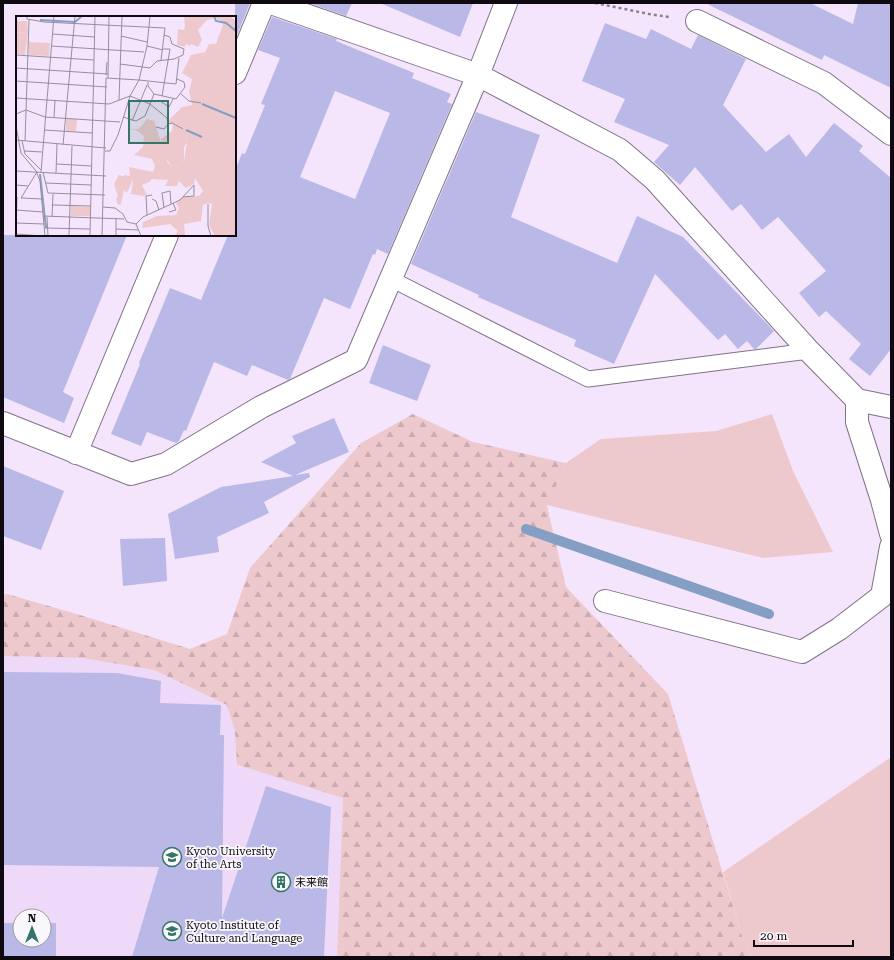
<svg xmlns="http://www.w3.org/2000/svg" width="894" height="960" font-family="'Roboto Serif','Noto Sans JP',serif">
<style>
.built{fill:#eedaf8;fill-rule:evenodd}
.grass{fill:#edc9ce}
.forest{fill:url(#forest-firs)}
.lines{fill:none;stroke-linecap:round;stroke-linejoin:round}
.stream{stroke:#849ec4;stroke-width:10}
.building{fill:#bab8e6;fill-rule:evenodd}
.lane-casing{stroke:#807287;stroke-width:17}
.street-casing{stroke:#807287;stroke-width:24}
.path{stroke:#8c8291;stroke-width:2.5;stroke-dasharray:3 3;stroke-linecap:butt}
.lane{stroke:#fff;stroke-width:15}
.street{stroke:#fff;stroke-width:22}
.labels{text-anchor:middle;stroke-width:3.5;stroke-linejoin:round;paint-order:stroke}
.poi-label{font-size:11px;fill:#0f0a11;stroke:#faf7fc;text-anchor:start}
.inset-river{fill:none;stroke:#849ec4;stroke-width:2}
.inset-road{fill:none;stroke:#988d9e;stroke-width:1}
.view{fill:#347565;fill-opacity:0.15;stroke:#347565;stroke-width:2}
.inset-edge{fill:none;stroke:#0f0a11;stroke-width:2}
</style>
<defs>
<pattern id="forest-firs" width="22" height="20" patternUnits="userSpaceOnUse"><rect width="22" height="20" fill="#edc9ce"/><path d="M5 1l3.5 6h-7zM16 11l3.5 6h-7z" fill="#caabb0"/></pattern>
</defs>
<rect width="100%" height="100%" fill="#f4e5fc"/>
<!-- built -->
<path class="built" d="M3 656 82 658 154 670 228 705 235 731 238 765 267 773 317 791 343 798 337 957H3ZM20 916H44V940H20Z"/>
<!-- grass -->
<path class="grass" d="M772 414 793 471 833 552 763 558 547 505 566 463 601 439 716 431Z
M891 757V957H752L743 939 723 872Z"/>
<!-- forest -->
<path class="forest" d="M413 414 473 442 566 463 547 506 566 587 668 694 743 939 752 957H337L343 798C308 788 273 775 237 765L235 731 227 705 154 670 82 658 3 656V595L7 594 80 615 190 649 227 634 250 568 361 443Z"/>
<g class="lines">
<!-- stream -->
<path class="stream" d="M526 529 769 614"/>
</g>
<!-- building -->
<path class="building" d="M235 3H250L235 40Z
M309 3H352L346 16Z
M380 3H473L460 37Z
M705 3H810L853 24 858 3H891V88L824 55 822 60Z
M272 17 337 39 336 41 414 73 412 78 451 94 447 102 452 104 388 254 377 249 375 255 373 254 350 309 324 298 290 379 288 380 252 365 247 376 214 362 186 431 184 430 179 441 176 443 147 432 141 446 111 434 140 364 139 363 151 334 170 288 201 300 228 235H235V171L242 153 245 154 265 105 261 104 280 58 258 50ZM335 91 390 113 355 199 300 177Z
M605 23 646 39 651 29 691 49 698 35 746 59 723 105 766 152 789 134 806 157 834 123 863 146 859 151 891 178V349L870 376 849 359 861 344 826 311 819 317 799 293 826 271 778 217 762 230 741 204 732 211 695 167 680 185 654 162 669 145 614 122 625 99 582 81Z
M476 112 540 135 511 217 617 263 637 216 683 237 774 331 756 349H754L747 341 738 349 725 334 718 340 655 274 614 364 574 346 576 340 478 297 479 295 411 264Z
M3 235H127L63 392 74 398 64 423 3 397Z
M383 345 431 365 417 401 369 383Z
M334 418 349 452 295 475 309 473 310 477 264 502 269 513 217 537 219 552 175 559 168 514 221 487 293 476 261 462 296 443 292 436Z
M3 466 64 491 41 550 3 536Z
M165 538 167 581 123 586 120 539Z
M3 672 117 673 161 681 160 703 221 705 220 735H224L222 918 266 786 331 807 324 957H132L159 867 3 865Z
M3 923H20V940H44V923H56V957H3Z"/>
<g class="lines">
<defs>
<path id="lane" d="M391 279 588 379 809 351"/>
<path id="street" d="M506 3 478 75 620 150 655 180 809 351 857 400 891 407
M697 21 824 83 891 134
M235 73 264 3
M857 400V422L882 500 891 534
M3 423 131 474 166 464 261 407 356 360 478 75 271 3
M76 453 167 235
M605 601 802 652 839 629 882 596 891 547"/>
</defs>
<!-- lane casing -->
<use href="#lane" class="lane-casing"/>
<!-- street casing -->
<use href="#street" class="street-casing"/>
<!-- path -->
<path class="path" d="M595 3 649 14 669 17"/>
<!-- lane -->
<use href="#lane" class="lane"/>
<!-- street -->
<use href="#street" class="street"/>
</g>
<!-- icons -->
<defs>
<symbol id="university-ring" viewBox="-11 -11 22 22"><circle r="9.5" fill="#faf7fc" stroke="#347565" stroke-width="1.5"/><path d="M0-5L7-2L0 1L-7-2ZM-4 1L0 2.5L4 1V4Q0 6-4 4Z" fill="#347565"/></symbol>
<symbol id="building-ring" viewBox="-11 -11 22 22"><circle r="9.5" fill="#faf7fc" stroke="#347565" stroke-width="1.5"/><path d="M-4-6H4V6H1V3H-1V6H-4ZM-2.5-4.3h1.7v1.8h-1.7ZM.8-4.3h1.7v1.8H.8ZM-2.5-1h1.7V.8h-1.7ZM.8-1h1.7V.8H.8Z" fill="#347565"/></symbol>
<symbol id="school-ring" viewBox="-11 -11 22 22"><circle r="9.5" fill="#faf7fc" stroke="#347565" stroke-width="1.5"/><path d="M0-5L7-2L0 1L-7-2ZM-4 1L0 2.5L4 1V4Q0 6-4 4Z" fill="#347565"/></symbol>
</defs>
<g fill-rule="evenodd">
<use href="#university-ring" x="161" y="846" width="22" height="22"/>
<use href="#building-ring" x="270" y="871" width="22" height="22"/>
<use href="#school-ring" x="161" y="920" width="22" height="22"/>
</g>
<g class="labels">
<!-- poi labels -->
<g class="poi-label">
<text x="186" y="855">Kyoto University<tspan x="186" dy="13">of the Arts</tspan></text>
<text x="295" y="886">未来館</text>
<text x="186" y="929">Kyoto Institute of<tspan x="186" dy="13">Culture and Language</tspan></text>
</g>
</g>
<!-- overview -->
<g transform="translate(16 16)">
<rect width="220" height="220" fill="#f4e5fc"/>
<path d="M0 16 12 17 9 39 0 38ZM13 26 34 27 33 40 13 39ZM157 107 171 111 169 117 171 126 168 131V145L164 149 155 150 148 138 145 123 156 115Z" fill="#edc9ce"/>
<path d="M168 0H214L220 5V220H199L193 209 196 188 192 187 187 189 185 205 168 208 169 220H158L162 215 154 208 126 212 127 206 141 200 160 199 163 192 160 187 166 181 183 180 187 175 179 162 178 168 170 172 163 165 161 170H149L152 164 135 163V165L126 169 131 179 128 180 115 178 117 165 111 164 108 168V159L114 160 113 151 137 156 139 150 136 143 118 139 127 131 128 120 120 114 111 113H123L131 103 138 105 152 147 155 150 164 149 168 145 171 126 168 114 171 111 153 108V104L166 91 176 89 173 76 176 63 166 57 175 39 189 36 193 28H200L208 6 199 2 191 4 182 14 186 24 182 31 175 28 174 30 170 28 169 31 161 29 162 13 168 14 169 11Z" fill="#edc9ce"/>
<path d="M103 159 109 161 108 167 111 164 116 165 111 177 108 174 105 188 102 189 100 183 102 180 98 168Z" fill="#edc9ce"/>
<path d="M0 5H11L12 17 0 16ZM50 103H61L60 115H50ZM55 190 74 191V200H55Z" fill="#edc9ce"/>
<path class="inset-river" d="M198 0 200 5 210 7 220 15M24 4 59 6 66 0M186 88 220 102M170 114 186 121M24 158 30 212"/>
<path class="inset-road" d="M11 0V3L28 6 149 12 145 44M36 18 79 21M105 20 131 26M35 30 128 36M131 30 147 34M0 39 78 44M104 48 134 52 141 45 158 43 167 39 168 33 156 28 154 21 148 19M0 52 92 58M90 59 91 46M92 62 93 0M0 65 91 71M132 66V70L138 78 160 83 169 71 168 66 161 63M138 78 134 88 151 102 152 108 148 113 140 111M165 78 173 85 185 87M146 80 154 33H147M0 82 93 88 114 80 134 88 129 100 120 105 107 101M103 84 106 0M144 85 153 91 157 83M0 98 10 94 29 101 104 106M38 101 39 85M116 105 131 69M152 108 156 107 167 113M0 110 5 137 20 155 24 165 29 220M28 114 76 117M0 124 90 132M6 125 9 138 25 154M9 125 13 4M47 129 59 0M8 135 26 136M89 135H94L102 119 114 80 123 64 160 68 163 42M41 148 76 150M0 155 90 160M25 156 38 0M27 156 32 177 89 179M40 157 41 128M30 167 75 169M0 169 12 170M5 182 21 156M5 182 26 183M136 183 140 185 143 194M192 188V210L195 220M37 189 75 190M87 191 99 192 107 198 111 206 120 208 127 201 164 184 178 169V180L167 181M148 192 146 177 154 175 155 188M0 194 27 196M153 196 160 194 157 187M131 199 130 180 136 179M27 200 108 203M31 201 32 220M36 201 37 178M0 207 28 208M120 208 125 220M0 211 1 181M29 212 74 213M100 213 123 214M0 218 26 220M53 220 56 130M74 220 79 0M86 220 90 62 123 64 131 30 134 0M100 220V202"/>
<path class="view" d="M113 85H152V127H113Z"/>
<rect width="220" height="220" class="inset-edge"/>
</g>
<!-- border -->
<rect width="894" height="960" fill="none" stroke="#0f0a11" stroke-width="8"/>
<!-- north arrow -->
<g transform="translate(32 928)"><circle r="19" fill="#faf7fc" stroke="#9c989e"/>
<path d="M0-3L7 15L0 10L-7 15Z" fill="#347565"/>
<text y="-6" font-size="11" font-weight="bold" text-anchor="middle" fill="#0f0a11">N</text>
</g>
<!-- scale -->
<path d="M754 940v6h99v-6" fill="none" stroke="#0f0a11" stroke-width="2"/>
<text x="760" y="940" font-size="12" fill="#0f0a11" stroke="#faf7fc" stroke-width="3" paint-order="stroke">20 m</text>
</svg>
